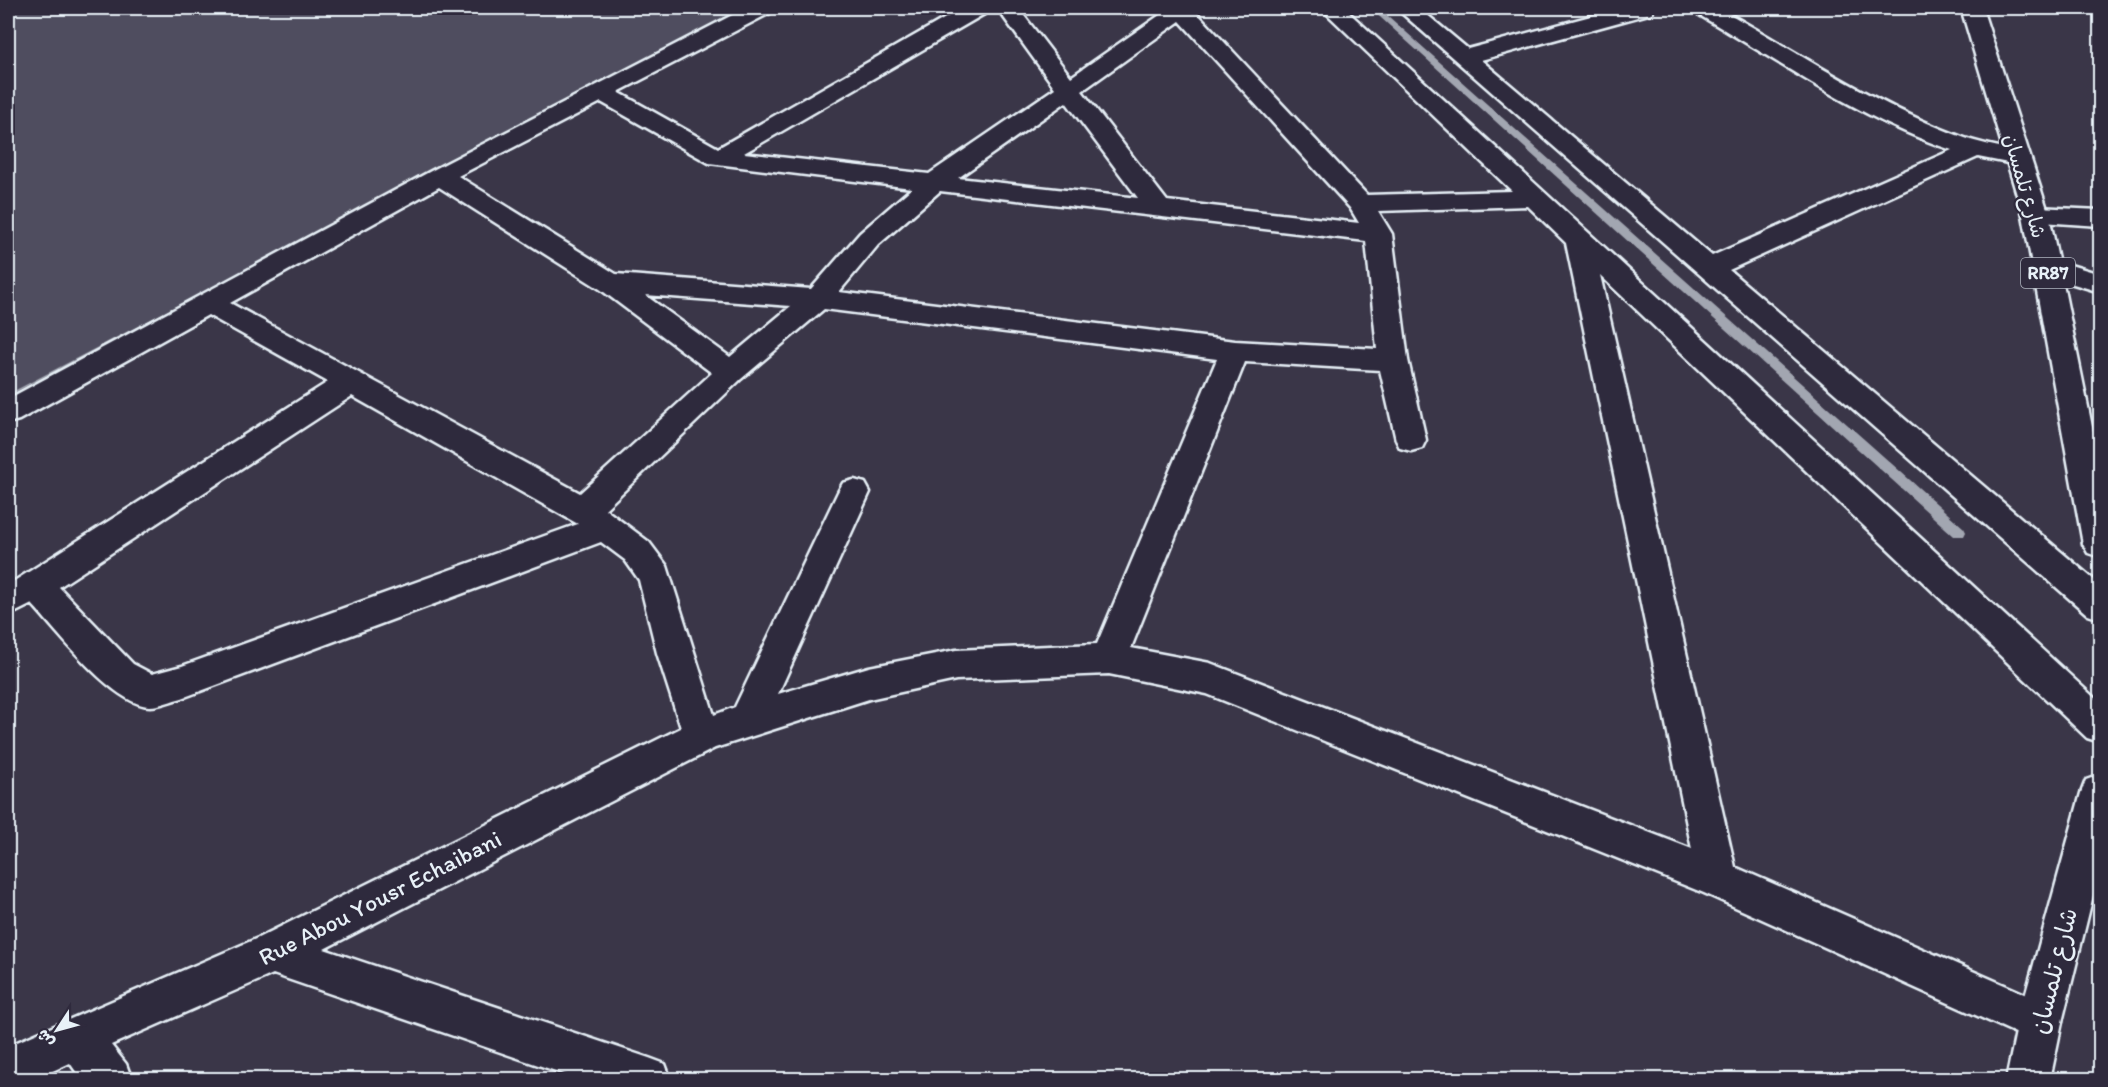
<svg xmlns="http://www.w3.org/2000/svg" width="2108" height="1087" font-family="Itim,'Playpen Sans Arabic',sans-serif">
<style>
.green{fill:#504e5f;stroke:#9ca0ac;stroke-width:1.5}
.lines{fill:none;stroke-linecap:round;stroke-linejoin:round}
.stream{fill:#a2a6b1;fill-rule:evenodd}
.street-casing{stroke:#e8f1f8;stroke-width:5}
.primary-casing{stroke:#e8f1f8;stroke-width:5}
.street{fill:#2f2a3d;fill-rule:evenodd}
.primary{fill:#2f2a3d;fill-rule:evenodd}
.labels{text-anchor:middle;stroke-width:4.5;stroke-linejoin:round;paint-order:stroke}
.shield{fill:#2f2a3d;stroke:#b0b5c0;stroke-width:1.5}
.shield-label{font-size:18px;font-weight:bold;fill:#e8f1f8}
.street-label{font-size:20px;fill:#e8f1f8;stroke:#2f2a3d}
.near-street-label{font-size:24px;fill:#e8f1f8;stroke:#2f2a3d}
</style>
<rect width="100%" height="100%" fill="#3a3648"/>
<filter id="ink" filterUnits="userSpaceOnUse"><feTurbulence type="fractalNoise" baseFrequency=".0167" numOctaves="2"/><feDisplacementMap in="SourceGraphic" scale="12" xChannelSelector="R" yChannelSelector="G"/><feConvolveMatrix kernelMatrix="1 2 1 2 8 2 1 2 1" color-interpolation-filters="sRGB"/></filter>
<g filter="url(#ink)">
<!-- green -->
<path class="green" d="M8 8H746L8 395Z"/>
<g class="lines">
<!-- stream -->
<path class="stream" d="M1370 8H1379L1964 528 1966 532 1964 536H1954Z"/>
<defs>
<path id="street" d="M746 8H773L770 13 618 92 718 148 963 8H988L986 13 744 153 929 174 1055 88 997 8H1018L1071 77 1170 8H1201L1197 13 1367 195 1512 191 1321 8H1344L2100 703V742L2087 738 1600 275 1735 867 2055 1007 2062 1022 2055 1037 2040 1044 1704 893 1207 694 1109 674 956 680 869 699 715 748 324 949 649 1058 665 1064 671 1080H582L273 974 111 1045 126 1064 132 1080H82L70 1063 33 1080H8V1046L258 938 681 728 657 653 639 580 625 560 601 542 182 698C173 700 160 706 150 706 113 705 57 631 32 604L8 616V585L328 382 208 315 19 420 8 423V399L431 171ZM1180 21 1350 208 1359 223 1167 201 1082 91ZM601 102 709 163 912 188 860 233 811 289 616 274 458 176ZM1066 102 1138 198 958 178ZM439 187 600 289 712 373 580 493 230 303ZM940 191 1366 241 1377 349 1235 341 839 292 878 245ZM1528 206 1566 243 1692 849 1210 663 1131 648 1245 362 1380 370 1396 440 1400 448 1411 451 1422 448 1426 440 1408 360 1392 234 1378 211ZM645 295 791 306 730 357ZM824 309 1217 359 1097 644 956 650 869 667 778 694 870 492 865 483 854 480 843 483 838 492 735 707 714 715 667 566 649 542 605 509 741 379ZM352 396 578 524 182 666 152 674 133 664 59 587Z
M1396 8H1419L1468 49 1621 8H1654L1652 13 1481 60 1712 256 1952 150C1861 120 1779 61 1696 13L1694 8H1719C1799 53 1877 106 1965 138 1985 145 2006 148 2027 153L2030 158 2027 163 2018 165 1978 157 1729 270 2100 585V619L2088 615Z
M2036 207 2100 210V226L2027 221 2023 215 2027 209Z
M2047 258 2100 274V292L2037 273 2033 267 2037 261Z"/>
<path id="primary" d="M1961 8H1982L2049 215 2100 466V557L2088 553 2083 544 2023 215Z
M2100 775V867L2062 1022 2050 1080H2006L2018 1022 2081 793 2086 780Z"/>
</defs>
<!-- street casing -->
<use href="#street" class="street-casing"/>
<!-- primary casing -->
<use href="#primary" class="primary-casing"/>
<!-- street -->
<use href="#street" class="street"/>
<!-- primary -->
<use href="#primary" class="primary"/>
</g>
</g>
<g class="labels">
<!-- shield labels -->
<rect class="shield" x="2021" y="258" width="54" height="30" rx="4.5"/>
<g class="shield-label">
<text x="2048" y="279">RR87</text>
</g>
<!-- street labels -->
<g class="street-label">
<text transform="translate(2025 186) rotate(74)" y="7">شارع تلمسان</text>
</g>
<!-- near-street labels -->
<g class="near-street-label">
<text transform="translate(380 898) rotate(-27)" y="8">Rue Abou Yousr Echaibani</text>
<text transform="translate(2054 971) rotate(-76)" y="8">شارع تلمسان</text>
</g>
</g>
<!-- margin -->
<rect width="2108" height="1087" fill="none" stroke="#2f2a3d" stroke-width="30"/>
<rect x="15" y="15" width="2078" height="1057" fill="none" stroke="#e8f1f8" stroke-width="2" filter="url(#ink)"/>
<!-- north arrow -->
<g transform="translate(57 1030) rotate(234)" stroke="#2f2a3d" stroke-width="4.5" paint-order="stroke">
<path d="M0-4.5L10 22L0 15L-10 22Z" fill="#e8f1f8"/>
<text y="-9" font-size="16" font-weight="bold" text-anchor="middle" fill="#e8f1f8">ش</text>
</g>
</svg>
